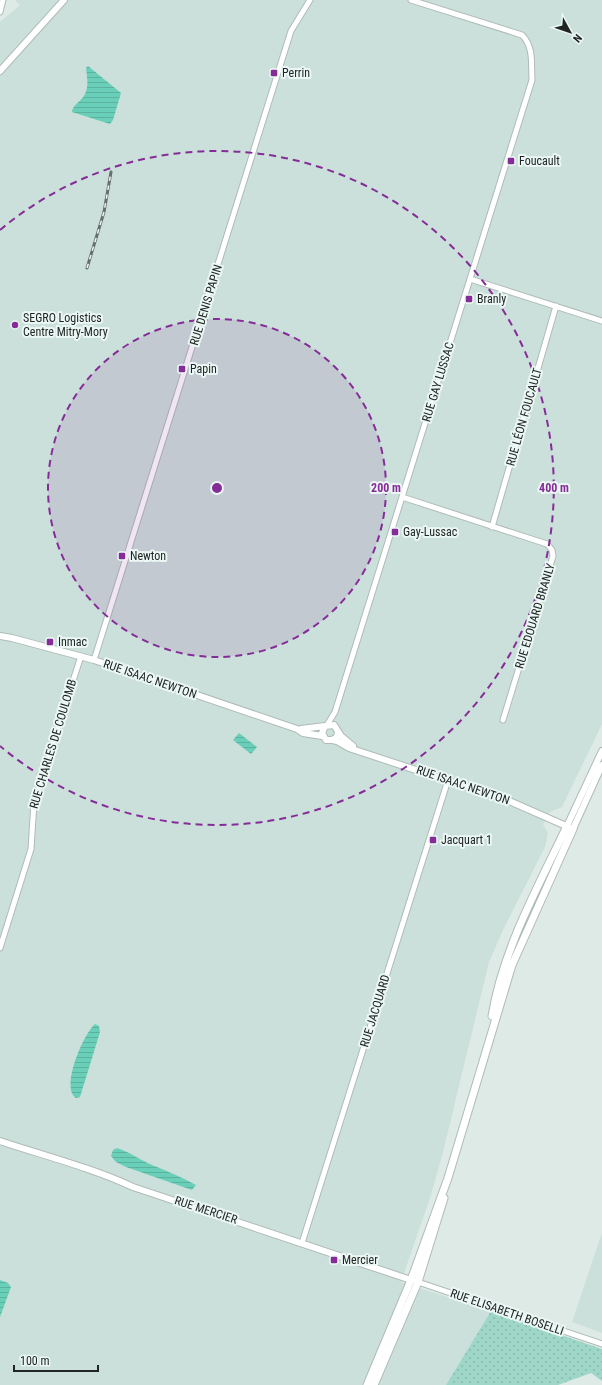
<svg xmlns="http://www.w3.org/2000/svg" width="602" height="1385" font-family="'Roboto Condensed',sans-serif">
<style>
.built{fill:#cbe0da}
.grass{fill:url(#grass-dots)}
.water{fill:url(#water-rules)}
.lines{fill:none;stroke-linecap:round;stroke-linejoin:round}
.minor-casing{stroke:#afbbb7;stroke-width:7}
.tertiary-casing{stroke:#afbbb7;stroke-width:8}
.secondary-casing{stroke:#afbbb7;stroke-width:9}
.minor{stroke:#fff;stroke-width:5}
.tertiary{stroke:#fff;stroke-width:6}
.secondary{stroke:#fff;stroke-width:7}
.rail-casing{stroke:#666e6b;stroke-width:3}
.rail{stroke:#ebf7f4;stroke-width:1.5;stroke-dasharray:4.5;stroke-linecap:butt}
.ring{fill:none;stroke:#862c98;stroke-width:2;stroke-dasharray:7 5}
.poi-dot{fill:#862c98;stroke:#ebf7f4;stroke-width:1.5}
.labels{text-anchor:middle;stroke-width:4;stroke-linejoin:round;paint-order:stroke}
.poi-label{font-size:12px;fill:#212624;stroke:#ebf7f4;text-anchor:start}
.street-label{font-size:12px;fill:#212624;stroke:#ebf7f4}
.centre{fill:#862c98;stroke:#ebf7f4;stroke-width:2}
.ring-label{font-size:12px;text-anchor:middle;font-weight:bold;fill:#862c98;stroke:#ebf7f4;stroke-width:4;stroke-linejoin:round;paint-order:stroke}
</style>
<defs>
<pattern id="grass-dots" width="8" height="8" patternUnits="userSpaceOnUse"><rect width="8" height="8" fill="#9ed7c8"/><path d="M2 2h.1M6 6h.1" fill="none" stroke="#88b8ac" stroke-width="1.8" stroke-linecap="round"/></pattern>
<pattern id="water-rules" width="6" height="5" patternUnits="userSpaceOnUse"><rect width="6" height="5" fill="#69cfb8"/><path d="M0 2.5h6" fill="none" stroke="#5bb29e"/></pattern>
</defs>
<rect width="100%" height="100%" fill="#deeae6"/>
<!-- built -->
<path class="built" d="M15 0H602V724L562 807 550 812 543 825 548 833 545 847 504 928 489 962 442 1156 430 1198 401 1282 491 1311 446 1385H0V22L20 5Z
M602 1233V1333L572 1322Z"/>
<!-- grass -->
<path class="grass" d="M491 1311 602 1349V1381L591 1373 558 1385H446Z"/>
<!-- water -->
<path class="water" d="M88 66 121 93 113 120 110 124 72 112C72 105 82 101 85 94 89 86 87 77 86 68Z
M239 733 257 747 251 754 233 740Z
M95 1024 99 1026 100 1032 80 1097 76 1098C60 1089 83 1034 95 1024Z
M117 1148C130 1152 140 1160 152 1165 167 1171 181 1177 196 1185L192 1190 126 1167 116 1162 111 1156 113 1150Z
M0 1280 8 1283 11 1287 0 1317Z"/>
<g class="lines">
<defs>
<path id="minor" d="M0 12 3 0
M470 279 602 321
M402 497 547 544 552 550 553 556 503 720
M492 527 556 306
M94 660 291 31 310 0
M327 725 335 712 532 80C531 63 534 47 522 35L411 0
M0 948 31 849 34 802 81 656
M302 1243 448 780
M415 1281 602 1344"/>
<path id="tertiary" d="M0 71 64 0
M0 636 12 638 94 660 297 729 303 733 322 736
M301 729 325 726
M338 732 337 737 332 740H326L322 733 325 726 334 725 341 736 353 746
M332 740 337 741 349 748 507 800 573 829 602 765
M567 826 602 751
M0 1141C45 1156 90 1167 133 1187L411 1280"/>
<path id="secondary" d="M492 1016C503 949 538 887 567 826
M367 1385 411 1280 448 1178 512 965 573 829
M374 1385 418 1282 444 1198"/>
</defs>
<!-- minor casing -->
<use href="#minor" class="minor-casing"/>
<!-- tertiary casing -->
<use href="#tertiary" class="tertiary-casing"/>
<!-- secondary casing -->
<use href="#secondary" class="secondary-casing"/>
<!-- minor -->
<use href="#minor" class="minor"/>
<!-- tertiary -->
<use href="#tertiary" class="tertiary"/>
<!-- secondary -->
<use href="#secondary" class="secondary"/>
<defs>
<path id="rail" d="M87 268 104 212 111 172"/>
</defs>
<!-- rail casing -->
<use href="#rail" class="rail-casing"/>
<!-- rail -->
<use href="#rail" class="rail"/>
</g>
<!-- distance rings -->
<circle cx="217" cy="488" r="169" fill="#862c98" fill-opacity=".12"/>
<g class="ring">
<circle cx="217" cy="488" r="169"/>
<path d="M0 230A337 337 0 1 1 0 746"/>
</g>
<!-- markers -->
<g class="poi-dot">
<rect x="270" y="69" width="8" height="8" rx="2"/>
<rect x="507" y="157" width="8" height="8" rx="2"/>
<rect x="465" y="295" width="8" height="8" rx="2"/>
<circle cx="15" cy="325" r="4"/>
<rect x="178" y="365" width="8" height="8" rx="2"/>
<rect x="391" y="528" width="8" height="8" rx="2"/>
<rect x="118" y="552" width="8" height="8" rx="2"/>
<rect x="46" y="638" width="8" height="8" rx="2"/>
<rect x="429" y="836" width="8" height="8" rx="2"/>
<rect x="330" y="1256" width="8" height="8" rx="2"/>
</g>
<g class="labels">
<!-- poi labels -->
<g class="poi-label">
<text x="282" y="77">Perrin</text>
<text x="519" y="165">Foucault</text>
<text x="477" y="303">Branly</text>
<text x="23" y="322">SEGRO Logistics<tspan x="23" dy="14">Centre Mitry-Mory</tspan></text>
<text x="190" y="373">Papin</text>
<text x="403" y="536">Gay-Lussac</text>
<text x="130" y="560">Newton</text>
<text x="58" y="646">Inmac</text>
<text x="441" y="844">Jacquart 1</text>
<text x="342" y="1264">Mercier</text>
</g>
<!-- street labels -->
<g class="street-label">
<text transform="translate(206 305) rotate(-73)" y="4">RUE DENIS PAPIN</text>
<text transform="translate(438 382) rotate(-73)" y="4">RUE GAY LUSSAC</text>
<text transform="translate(524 417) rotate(-74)" y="4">RUE LÉON FOUCAULT</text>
<text transform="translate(535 616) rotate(-73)" y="4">RUE EDOUARD BRANLY</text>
<text transform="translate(150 679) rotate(19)" y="4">RUE ISAAC NEWTON</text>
<text transform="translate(53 744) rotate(-73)" y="4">RUE CHARLES DE COULOMB</text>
<text transform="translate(463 785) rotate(19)" y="4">RUE ISAAC NEWTON</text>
<text transform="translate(375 1011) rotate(-73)" y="4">RUE JACQUARD</text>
<text transform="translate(206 1210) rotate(18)" y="4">RUE MERCIER</text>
<text transform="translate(507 1312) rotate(19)" y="4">RUE ELISABETH BOSELLI</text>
</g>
</g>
<circle cx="217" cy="488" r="6" class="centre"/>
<g class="ring-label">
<text x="386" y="492">200 m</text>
<text x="554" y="492">400 m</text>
</g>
<!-- north arrow -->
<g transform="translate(570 32) rotate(130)" stroke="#ebf7f4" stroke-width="3" paint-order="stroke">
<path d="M0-3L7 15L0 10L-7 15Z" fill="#212624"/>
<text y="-6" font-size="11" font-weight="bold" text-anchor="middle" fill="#212624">N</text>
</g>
<!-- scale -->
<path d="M14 1365v6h84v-6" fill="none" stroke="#212624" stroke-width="2"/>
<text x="20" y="1365" font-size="12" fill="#212624" stroke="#ebf7f4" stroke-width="3" paint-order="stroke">100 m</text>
</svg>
